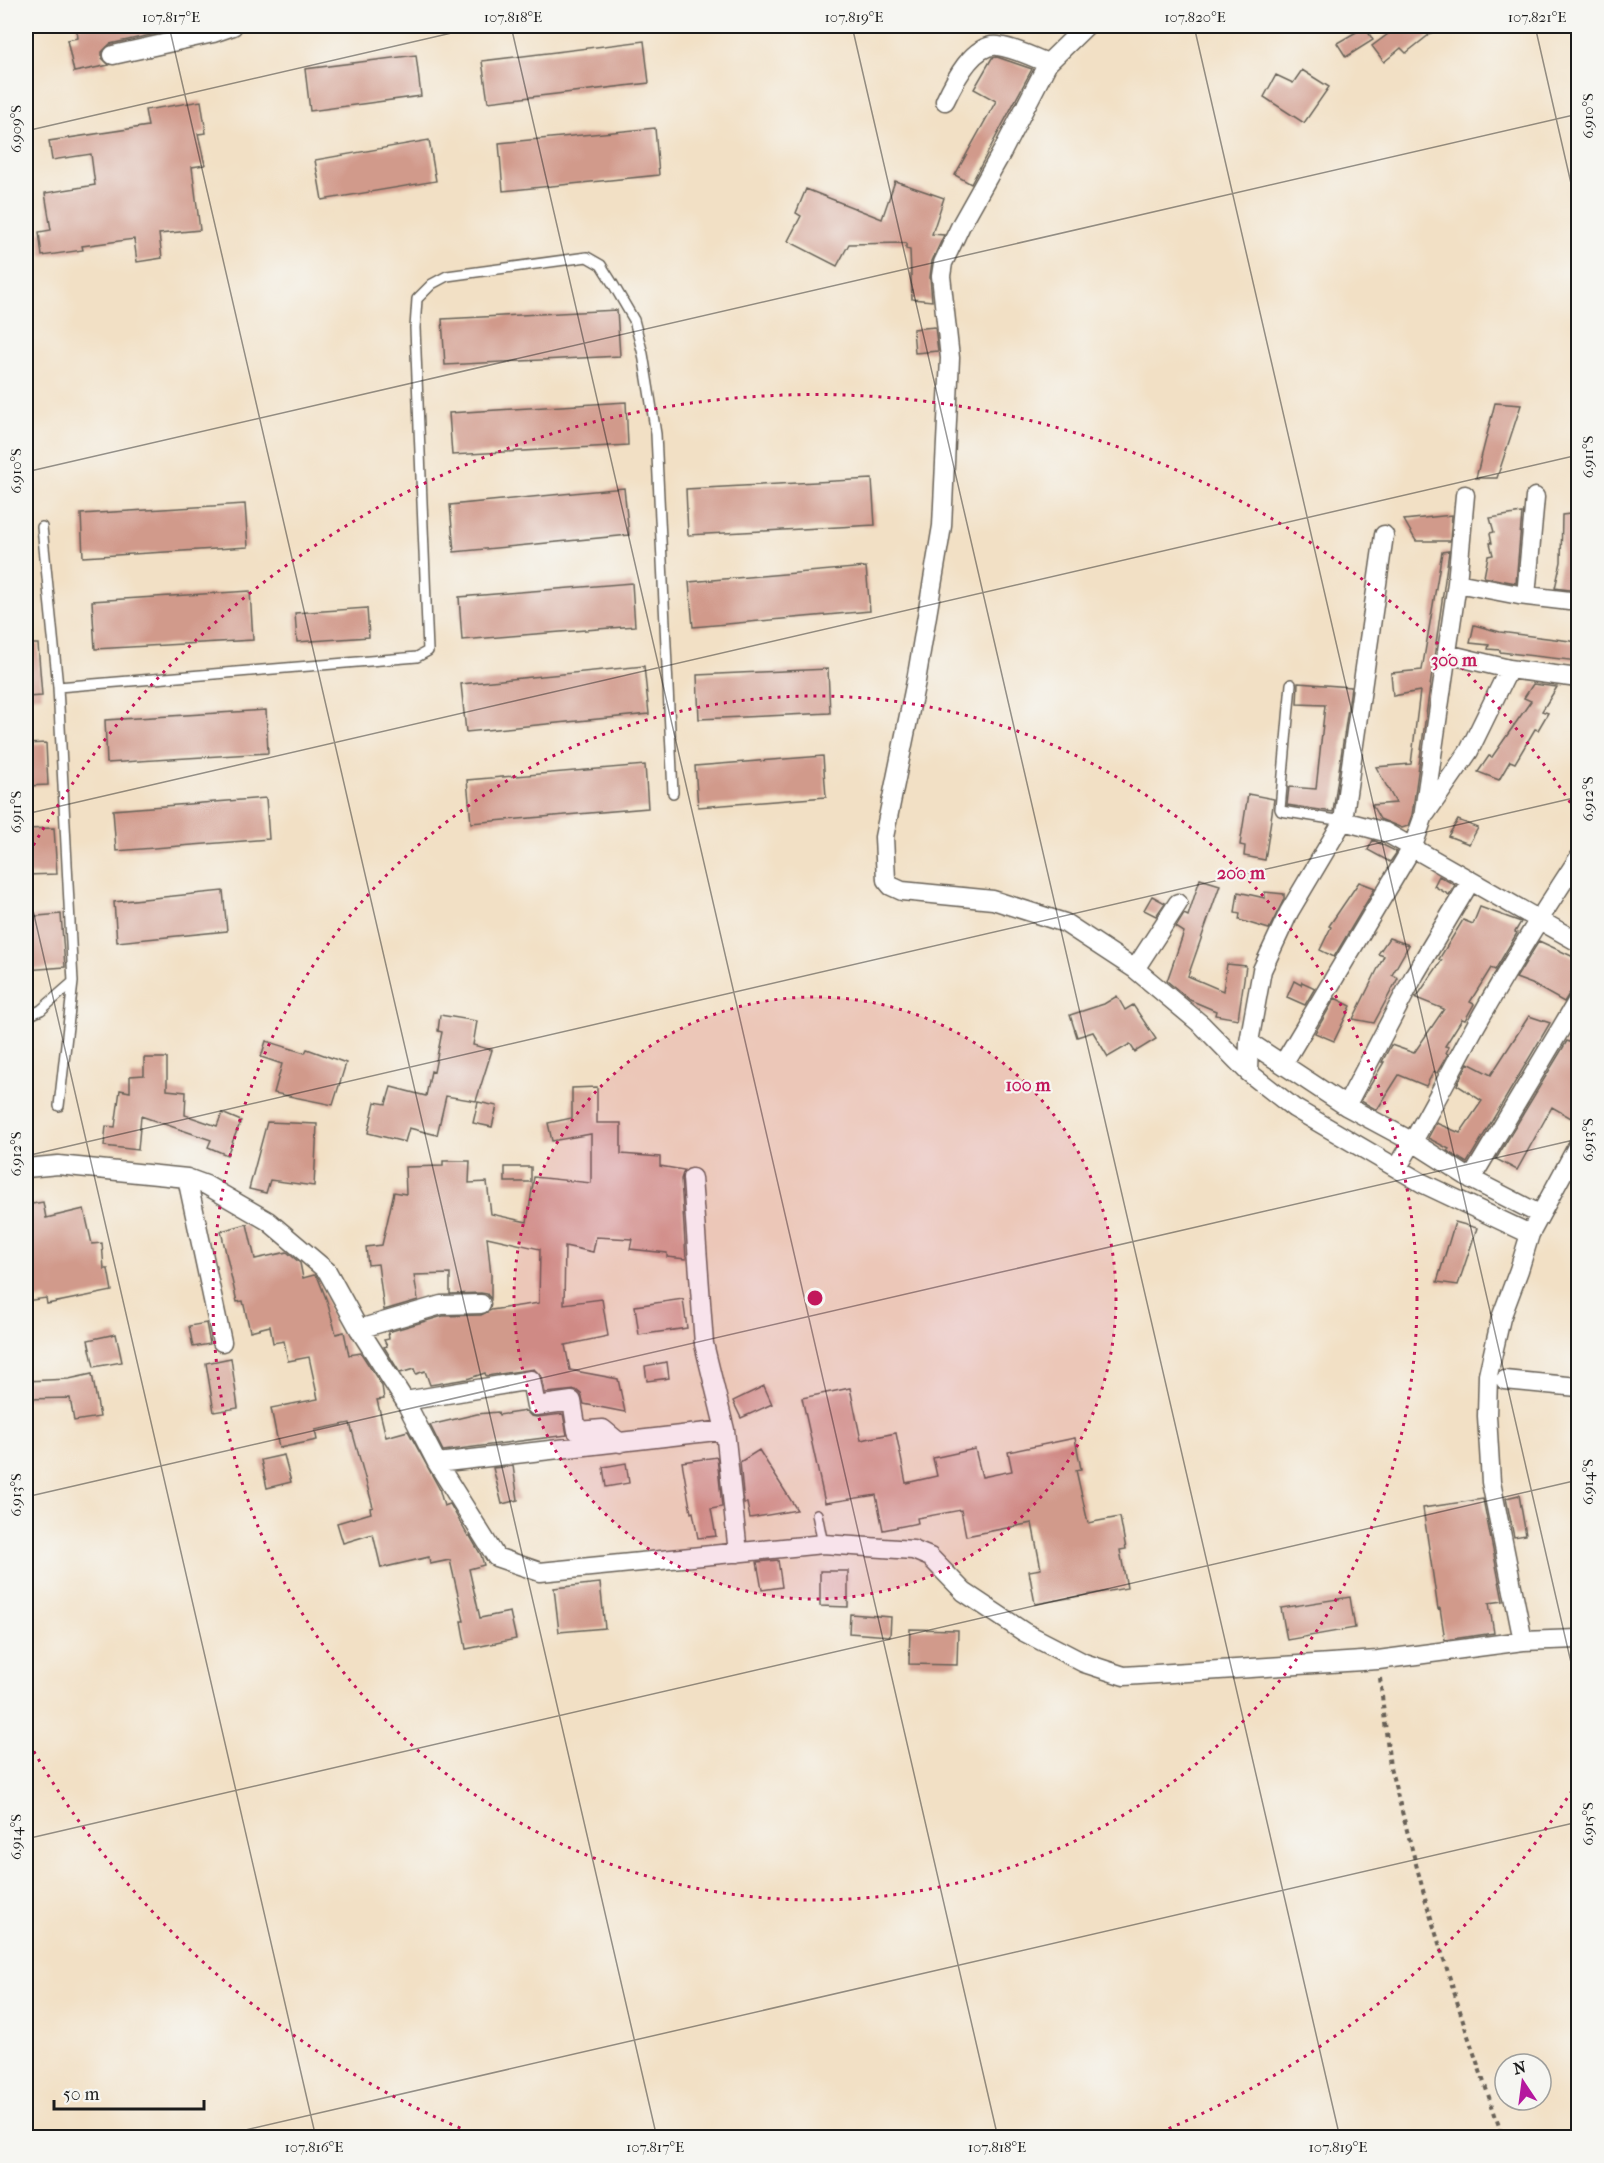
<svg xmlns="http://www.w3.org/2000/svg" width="1604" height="2163" font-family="'IM FELL French Canon',serif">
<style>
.building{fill:#d19a8b}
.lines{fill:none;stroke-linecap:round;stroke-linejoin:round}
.lane-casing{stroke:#676157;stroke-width:12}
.street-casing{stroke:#676157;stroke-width:21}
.path{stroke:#676157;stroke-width:4;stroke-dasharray:4.5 4.5;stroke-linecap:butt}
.lane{stroke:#fff;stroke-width:9}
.street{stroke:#fff;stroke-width:18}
.ticks{fill:none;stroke:#1c1c1c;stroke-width:1.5;stroke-opacity:0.45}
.ring{fill:none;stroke:#c2185b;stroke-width:3;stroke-dasharray:3 6}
.centre{fill:#c2185b;stroke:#f6f6f2;stroke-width:3}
.ring-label{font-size:18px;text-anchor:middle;font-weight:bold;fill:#c2185b;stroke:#f6f6f2;stroke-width:4.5;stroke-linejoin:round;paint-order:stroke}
.neatline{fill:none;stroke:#1c1c1c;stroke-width:2}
.ticks-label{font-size:15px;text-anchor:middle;fill:#1c1c1c}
</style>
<rect width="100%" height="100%" fill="#f6f6f2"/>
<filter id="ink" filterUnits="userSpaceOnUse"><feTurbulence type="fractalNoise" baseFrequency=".0167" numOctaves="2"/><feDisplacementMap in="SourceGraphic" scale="12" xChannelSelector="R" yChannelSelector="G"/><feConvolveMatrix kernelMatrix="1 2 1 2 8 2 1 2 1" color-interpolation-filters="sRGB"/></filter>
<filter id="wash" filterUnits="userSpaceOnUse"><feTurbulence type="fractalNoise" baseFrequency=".008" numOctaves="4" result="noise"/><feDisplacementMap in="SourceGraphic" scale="24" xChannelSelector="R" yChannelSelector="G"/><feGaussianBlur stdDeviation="1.35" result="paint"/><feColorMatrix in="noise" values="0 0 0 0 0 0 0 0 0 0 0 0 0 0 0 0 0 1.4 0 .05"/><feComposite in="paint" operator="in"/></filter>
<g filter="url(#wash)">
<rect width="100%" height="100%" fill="#f2e0c5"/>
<g id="blocks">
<!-- building -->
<path class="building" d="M76 26H172L173 30 110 44 102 52V58L109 65 74 72 67 40 78 38Z
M1399 26H1440L1406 53 1401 48 1384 62 1372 46Z
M1365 27 1373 40 1346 57 1337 43Z
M644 41 649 83 488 102 482 61Z
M416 55 421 96 310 111 305 69Z
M997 57 1032 69 971 184 955 175 996 101 974 89 992 58Z
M1302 70 1329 87 1304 123 1264 97 1276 75 1293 83Z
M201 101 206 133 198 134 205 165 192 167 200 230 159 234 162 258 137 262 134 239 82 246 83 250 42 256 39 232 51 230 45 193 95 185 91 154 52 160 49 141 148 126 145 110Z
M655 128 659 175 503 191 499 143Z
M429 140 436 181 322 200 315 160Z
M895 181 944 198 932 234 944 235 932 261 930 277 932 301 912 299 910 250 906 249V243L849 244 837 266 788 241 801 216 796 213 806 189 882 219Z
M617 310 620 356 445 365 442 319Z
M935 327 938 351 915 353 913 329Z
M626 402 628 445 452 455 449 413Z
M1495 403 1521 405 1497 478H1476Z
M872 479 875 525 688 535 686 489Z
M624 488 629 535 454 552 450 505Z
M245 504 248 547 83 557 81 514Z
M1522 513 1516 583 1484 577 1488 556 1493 555 1490 543H1492L1490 533 1494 532 1490 518Z
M1570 514 1577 557 1573 590H1570L1555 588 1561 562 1562 515Z
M1452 515 1450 541H1416L1404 520Z
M1449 551 1412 815 1408 826 1402 828 1380 819 1372 805 1396 803 1376 767 1411 764 1420 691 1393 696 1391 673 1422 670 1442 552Z
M866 567 870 611 693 627 689 582Z
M632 583 635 626 462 640 459 597Z
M250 591 253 640 95 649 92 601Z
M367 608 369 637 297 642 295 613Z
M1474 625 1500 632 1578 642V661L1500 652V650L1488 649 1489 645 1470 643Z
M26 644H38L42 696 26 697Z
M644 666 649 714 466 732 461 684Z
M828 669 830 713 699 719 697 675Z
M1298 683 1351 687 1333 812 1287 805 1289 787 1316 789 1325 705 1297 704Z
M1533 684 1557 687 1542 711 1548 713 1538 730 1535 729 1515 763 1510 761 1499 780 1478 772 1489 756 1492 757 1531 701 1524 698Z
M266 710 268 753 107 763 105 720Z
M46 743 48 785 26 786V744Z
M823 756 826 797 698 807 695 766Z
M645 765 648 808 471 823 467 780Z
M1248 794 1274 799 1265 860 1244 856 1245 846 1240 845Z
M266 798 269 839 116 851 113 810Z
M1458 820 1478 828 1469 844 1448 836Z
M54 828 57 874 26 875V829Z
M1373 840 1397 852 1390 862 1368 850Z
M1439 876 1455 885 1449 895 1434 886Z
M1200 879 1220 885 1188 976 1223 991 1227 964 1246 966 1238 1019 1215 1015 1216 1011 1190 1000 1167 981 1184 932 1176 927 1184 914 1188 916Z
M1359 882 1375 888 1334 957 1320 950 1331 927 1329 926Z
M223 891 227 931 117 942 114 902Z
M1238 892 1265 898V892L1284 894V899L1269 929 1239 920 1240 914 1235 913Z
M1152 896 1165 903 1156 916 1144 910Z
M1480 907 1521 922 1515 932 1517 933 1495 970 1491 968 1470 1002 1474 1004 1465 1020 1462 1019 1445 1046 1449 1047 1446 1053 1448 1054 1437 1073 1434 1071 1426 1086 1399 1075 1377 1110 1361 1101 1384 1062H1382L1391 1045 1414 1053 1444 1009 1416 998 1442 960 1439 959 1463 920 1473 924Z
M61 914 65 967 26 970V917Z
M1389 938 1409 945 1392 975 1398 978 1374 1023 1353 1019 1384 956 1378 954Z
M1539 941 1578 959V986L1569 994 1564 1002 1532 984 1516 978Z
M1294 981 1301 985 1302 982 1315 988 1305 1005 1287 997Z
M1117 996 1125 1010 1133 1005 1156 1039 1135 1052 1130 1044 1108 1057 1093 1032 1077 1037 1070 1015 1104 1004Z
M1335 998 1351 1006 1334 1041 1315 1033Z
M440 1015 477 1021 473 1045 492 1050 476 1101 446 1096 437 1135 409 1128 405 1142 368 1133 375 1102 386 1104 391 1087 426 1096 431 1071 434 1072 442 1032 438 1031Z
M1529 1016 1550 1023 1467 1163 1447 1151 1449 1149 1428 1138 1436 1123 1460 1133 1482 1101 1457 1085 1468 1063 1491 1075Z
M266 1041 305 1053 307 1049 346 1063 333 1105 274 1093 282 1064 261 1057Z
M1567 1041 1578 1045V1122L1552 1107 1517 1170 1496 1159Z
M144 1058H167V1090L186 1092 185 1115 217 1126 222 1113 241 1121 227 1155 208 1147 211 1140 141 1116 138 1150 104 1146 106 1126 115 1127 120 1090 130 1092V1076L144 1075Z
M597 1087V1123H621V1154L660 1157V1166L684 1170 681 1179 686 1259 667 1257V1253L630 1249 632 1239 596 1237 593 1252 565 1246 564 1304 602 1299 608 1336 565 1345 570 1370 618 1379 625 1412 584 1404 581 1394 576 1390 545 1393 542 1377 534 1369 486 1376 485 1373 467 1379 430 1385 425 1371 416 1374 414 1369 400 1373 384 1347 387 1346 384 1340 389 1339 388 1332 443 1316 481 1315 491 1310 539 1303 540 1249 487 1237 491 1275V1299L487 1294 481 1293 450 1294V1274L414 1275 418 1300 384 1310 378 1264 368 1265 366 1247 382 1245 394 1192 406 1194 405 1167 443 1166V1161H470L469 1183 487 1182 491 1214 527 1222 534 1177 591 1183V1134L552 1141 548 1123 572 1118V1088Z
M478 1102 497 1106 492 1127 473 1123Z
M267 1122 317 1124 314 1186 270 1180 266 1193 249 1189Z
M505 1167H531V1182H505Z
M43 1202 46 1218 84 1209 92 1244 102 1243 104 1269H108L112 1291 47 1304 46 1298 26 1301V1205Z
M1455 1222 1477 1228 1458 1285 1437 1282Z
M247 1224 255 1259 287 1252 300 1263 303 1278 314 1275 318 1278 327 1301 336 1334 344 1332 349 1355 361 1353 382 1386 384 1399 377 1400 386 1437 408 1431 439 1488 444 1506 450 1504 468 1536H470L481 1555 484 1565 469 1569 480 1618 510 1612 516 1639 466 1649 461 1621H464L450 1560 430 1564 429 1557 381 1568 373 1534 343 1543 337 1523 371 1513 370 1508 373 1507 350 1423 315 1430 317 1440 279 1448 271 1408 318 1399 309 1357 288 1361 284 1341 273 1343 270 1326 250 1331 243 1301 237 1302 221 1231Z
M683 1299 687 1328 639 1335 635 1306Z
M206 1323 210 1344 193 1347 189 1326Z
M116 1334 122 1362 94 1367 88 1340Z
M231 1358 238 1408 214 1412 206 1363Z
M667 1362 669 1378 647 1381 645 1366Z
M92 1374 100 1417 74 1421 70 1398 26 1399V1381L69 1379Z
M764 1386 772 1404 741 1418 733 1401Z
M850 1388 861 1440 896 1433 906 1483 937 1476 933 1458 975 1449 982 1477 1012 1471 1008 1452 1075 1438 1081 1469 1076 1470 1088 1523 1120 1517 1126 1549 1120 1550 1127 1588 1035 1604 1029 1571 1041 1569 1032 1523 966 1536 961 1510 917 1518 918 1523 883 1530 876 1495 825 1503 802 1398Z
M526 1411 531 1416 537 1417 563 1414 567 1435 443 1451 430 1425 477 1414 498 1412 499 1415Z
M759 1450 797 1510 750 1518 747 1503H744L740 1462Z
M284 1455 291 1482 267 1488 261 1460Z
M717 1457 722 1507 711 1509 716 1536 698 1538 693 1512 691 1513 682 1462Z
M626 1463 629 1483 606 1487 603 1467Z
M513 1466 518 1500 502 1504 493 1468Z
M1519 1495 1526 1535 1514 1537 1506 1498Z
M1483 1499 1503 1601 1489 1603 1494 1633 1445 1640 1440 1608 1438 1609 1423 1508Z
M778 1560 782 1587 762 1590 757 1562Z
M820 1571H848V1607L820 1606Z
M600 1583 605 1628 559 1632 554 1588Z
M1350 1597 1355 1628 1287 1640 1281 1608Z
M850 1614 891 1617 890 1636 849 1633Z
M910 1629 958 1630 957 1665 909 1664Z"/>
</g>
</g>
<g filter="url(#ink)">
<use href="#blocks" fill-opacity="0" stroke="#676157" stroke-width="1.5"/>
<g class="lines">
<defs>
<path id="lane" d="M42 527 58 687 73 982 59 1106
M1291 684 1280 809 1281 811 1343 821
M58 687 417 657 428 651 415 328 417 299 432 284 447 276 587 257 601 265 613 284 634 320 643 354 656 434 673 793
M26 1017 41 1010 73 982
M817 1514 823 1544"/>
<path id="street" d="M1086 26 1048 63 1002 152 961 225 943 263 941 276 950 358 942 526 916 681 884 837 886 880 891 886 902 891 993 900 1065 923 1135 969 1202 1025 1248 1072 1294 1108 1422 1183 1530 1234
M113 55 213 33 233 26
M945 101C954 82 973 43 998 46 1014 48 1032 57 1048 63
M1457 583 1519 595 1578 602
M1526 596 1535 497
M1447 654 1509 669 1578 678
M1426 813 1469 751 1509 669
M1343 821 1384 535
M1135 969 1178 903
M1249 1042 1346 1106 1413 1142 1471 1179 1539 1214
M1283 1064 1413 846 1423 818 1457 583 1465 495
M1248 1072 1249 1042 1262 970 1289 912 1343 821 1385 832 1578 942
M1346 1106 1415 974 1470 882
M26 1168 58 1165 187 1178 206 1185 268 1221 327 1271 359 1329 405 1401 437 1463 496 1557 540 1572 823 1544 913 1550 930 1557 964 1592 1024 1632 1084 1663 1124 1676 1378 1660 1523 1641 1578 1639
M1397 1168C1425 1123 1449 1074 1475 1027 1507 970 1542 914 1578 859
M187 1178 222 1342
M692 1178 704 1344 725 1430
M1471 1179 1578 1000
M359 1329 441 1305 481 1304
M1505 1380 1578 1387
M405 1401 531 1380 536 1406 572 1401 577 1431 603 1429 620 1443
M437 1463 725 1430 738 1553
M1523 1641 1491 1482 1487 1416 1488 1375 1501 1318 1519 1270 1530 1234 1578 1145"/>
</defs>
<!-- lane casing -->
<use href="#lane" class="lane-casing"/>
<!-- street casing -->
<use href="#street" class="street-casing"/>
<!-- path -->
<path class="path" d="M1380 1678 1390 1767 1427 1905 1466 2030 1503 2138"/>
<!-- lane -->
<use href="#lane" class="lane"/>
<!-- street -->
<use href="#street" class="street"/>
</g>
</g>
<!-- ticks -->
<path class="ticks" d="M169 26 657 2138M511 26 998 2138M852 26 1340 2138M1194 26 1578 1693M1535 26 1578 214M26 131 482 26M26 472 1578 114M26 814 1578 455M26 880 316 2138M26 1156 1578 797M26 1497 1578 1139M26 1839 1578 1480M211 2138 1578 1822"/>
<!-- distance rings -->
<circle cx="815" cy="1298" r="301" fill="#c2185b" fill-opacity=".12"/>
<g class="ring">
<circle cx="815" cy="1298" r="301"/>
<circle cx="815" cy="1298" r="602"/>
<path d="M1577 1783A903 903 0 0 1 1153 2135M477 2135A903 903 0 0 1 29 1743M29 853A903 903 0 0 1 1577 813"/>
</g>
<circle cx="815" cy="1298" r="9" class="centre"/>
<g class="ring-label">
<text x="1454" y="666">300 m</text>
<text x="1241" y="879">200 m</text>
<text x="1028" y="1091">100 m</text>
</g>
<!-- margin -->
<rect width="1604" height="2163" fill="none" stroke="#f6f6f2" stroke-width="66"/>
<!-- north arrow -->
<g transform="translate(1523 2082) rotate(347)"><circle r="28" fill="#f6f6f2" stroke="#9f9f9c" stroke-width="1.5"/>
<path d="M0-4.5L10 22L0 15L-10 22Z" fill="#b5179e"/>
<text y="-9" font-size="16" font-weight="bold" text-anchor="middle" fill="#1c1c1c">N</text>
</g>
<!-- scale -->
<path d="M54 2100v9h150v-9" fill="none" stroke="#1c1c1c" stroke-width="3"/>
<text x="63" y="2100" font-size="18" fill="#1c1c1c" stroke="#f6f6f2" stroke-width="4.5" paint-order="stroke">50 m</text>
<rect x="33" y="33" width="1538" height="2097" class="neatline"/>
<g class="ticks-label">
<text x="171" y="22">107.817°E</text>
<text x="513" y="22">107.818°E</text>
<text x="854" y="22">107.819°E</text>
<text x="1195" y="22">107.820°E</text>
<text x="1537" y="22">107.821°E</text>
<text transform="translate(1588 116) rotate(-90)" y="5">6.910°S</text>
<text transform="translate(16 129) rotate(-90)" y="5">6.909°S</text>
<text transform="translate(1588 457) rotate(-90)" y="5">6.911°S</text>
<text transform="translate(16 471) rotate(-90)" y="5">6.910°S</text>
<text transform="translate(1588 799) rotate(-90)" y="5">6.912°S</text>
<text transform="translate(16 812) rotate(-90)" y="5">6.911°S</text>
<text transform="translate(1588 1140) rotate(-90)" y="5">6.913°S</text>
<text transform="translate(16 1154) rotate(-90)" y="5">6.912°S</text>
<text transform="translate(1588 1482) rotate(-90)" y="5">6.914°S</text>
<text transform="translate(16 1495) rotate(-90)" y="5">6.913°S</text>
<text transform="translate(1588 1824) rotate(-90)" y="5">6.915°S</text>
<text transform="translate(16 1837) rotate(-90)" y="5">6.914°S</text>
<text x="314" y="2152">107.816°E</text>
<text x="655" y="2152">107.817°E</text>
<text x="997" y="2152">107.818°E</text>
<text x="1338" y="2152">107.819°E</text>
</g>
</svg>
